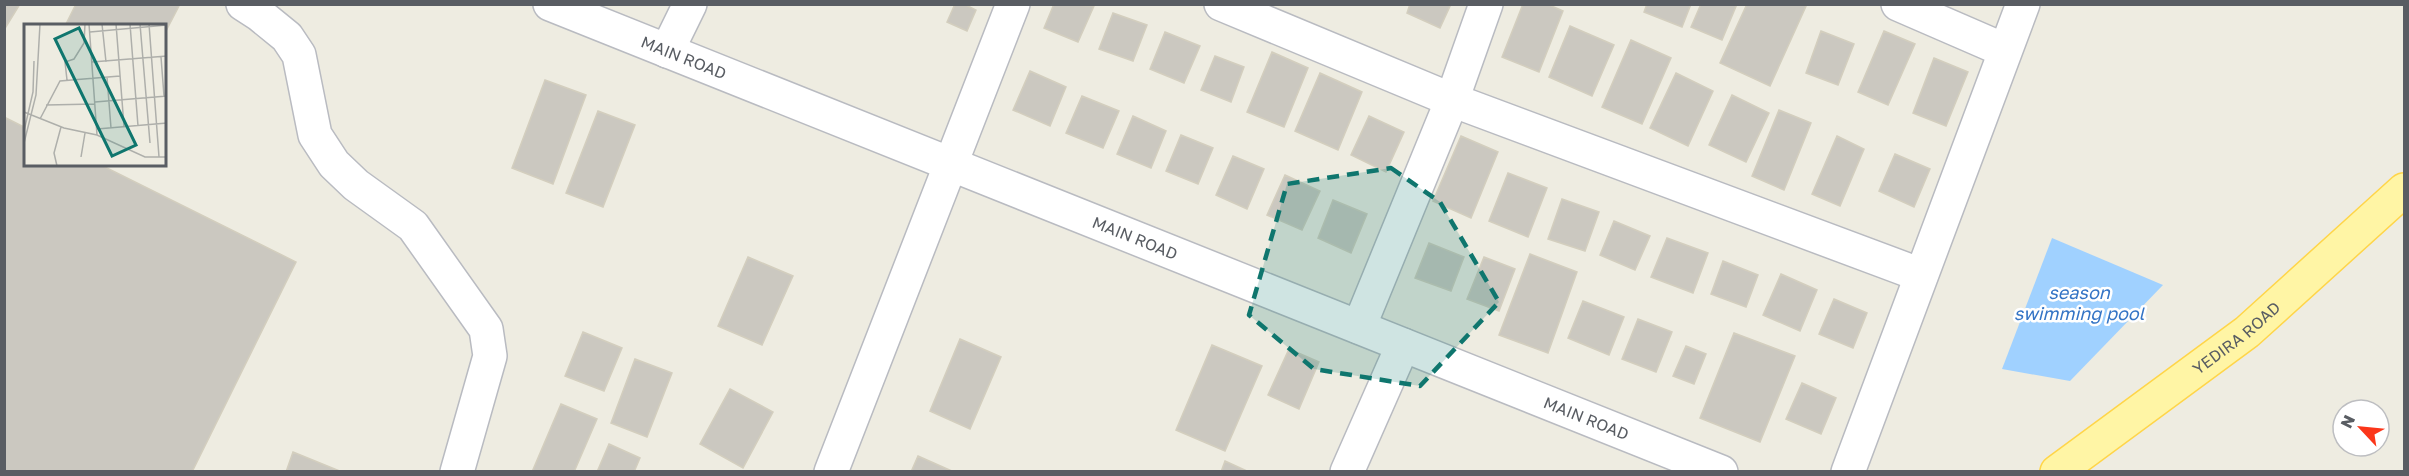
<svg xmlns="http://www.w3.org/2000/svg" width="2409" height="476" font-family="'Golos Text',sans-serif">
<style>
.water{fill:#a0d1ff}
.building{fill:#cbc8c0;stroke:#d3cebe;stroke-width:1.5}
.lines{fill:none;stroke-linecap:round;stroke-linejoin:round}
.minor-casing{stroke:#b9bbc1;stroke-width:36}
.major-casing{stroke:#ffd549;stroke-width:36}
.minor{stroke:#fff;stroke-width:33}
.major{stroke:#fff5a5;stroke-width:33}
.marked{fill:#0f766e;fill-opacity:0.2;stroke:#0f766e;stroke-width:4.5;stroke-dasharray:12 8;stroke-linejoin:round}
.labels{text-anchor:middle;stroke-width:5;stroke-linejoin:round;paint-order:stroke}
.street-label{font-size:16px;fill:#595d63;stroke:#fff}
.water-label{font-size:18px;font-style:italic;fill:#3474c5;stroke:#fff}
.inset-road{fill:none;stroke:#aeafab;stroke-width:1.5}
.view{fill:#0f766e;fill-opacity:0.15;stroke:#0f766e;stroke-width:3}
.inset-edge{fill:none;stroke:#595d63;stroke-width:3}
</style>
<rect width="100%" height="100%" fill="#eeece1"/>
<!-- water -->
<path class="water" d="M2052 238 2163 285 2070 381 2002 369Z"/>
<!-- building -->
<path class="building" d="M4 4H20L4 30Z
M76 4H180L165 33V26H65Z
M955 4H964L976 10 967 31 947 22Z
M1054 4 1094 6 1078 42 1044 28Z
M1410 4H1451L1440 28 1407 13Z
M1523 4H1547L1563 11 1539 72 1502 57Z
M1647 4H1691L1682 27 1644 12Z
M1701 4H1737L1722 40 1691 27Z
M1747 4H1807L1770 86 1720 63Z
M1113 13 1147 25 1133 61 1099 49Z
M1570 26 1614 45 1592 96 1549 77Z
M1821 31 1854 44 1838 85 1806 73Z
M1884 31 1915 44 1888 105 1858 92Z
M1165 32 1200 46 1184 83 1150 69Z
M1631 40 1671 58 1642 124 1602 107Z
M1272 52 1308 68 1284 127 1247 112Z
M1215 56 1244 67 1231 102 1201 90Z
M1934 58 1968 72 1946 126 1913 113Z
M1030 71 1066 87 1050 126 1013 110Z
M1320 73 1362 92 1338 150 1295 131Z
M1676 73 1713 91 1688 146 1650 128Z
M545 80 586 95 553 184 512 168Z
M1732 95 1769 113 1746 162 1709 145Z
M1082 96 1119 111 1103 148 1066 133Z
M1779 110 1811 123 1784 190 1752 176Z
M598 111 635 125 603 207 566 193Z
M1133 116 1166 131 1151 168 1117 154Z
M1369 116 1404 132 1386 172 1351 155Z
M4 117 26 128V165H101L296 262 192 472H4Z
M1181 135 1213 148 1198 184 1166 171Z
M1461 136 1498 152 1471 218 1433 201Z
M1837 136 1864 149 1840 206 1812 194Z
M1895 154 1930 169 1914 207 1879 191Z
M1233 156 1264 169 1247 209 1216 195Z
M1508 173 1547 188 1528 237 1489 221Z
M1285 175 1320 191 1302 230 1267 215Z
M1562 199 1599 212 1585 251 1548 239Z
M1333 200 1367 214 1351 253 1318 238Z
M1614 221 1650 236 1635 270 1600 255Z
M1667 238 1708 253 1693 293 1651 277Z
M1429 243 1464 257 1451 291 1415 278Z
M1530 254 1577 272 1548 353 1499 335Z
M748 257 793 276 762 345 718 326Z
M1484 257 1515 269 1499 311 1467 299Z
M1723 261 1758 275 1746 307 1711 294Z
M1781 274 1817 290 1800 331 1763 315Z
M1834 299 1867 313 1853 348 1819 334Z
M1583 301 1624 317 1609 355 1568 338Z
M1638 319 1672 332 1656 372 1622 359Z
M583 332 622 348 604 391 565 376Z
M1734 333 1795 356 1760 442 1700 418Z
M960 339 1001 357 970 429 930 411Z
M1212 345 1262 366 1225 451 1176 430Z
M1686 346 1706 354 1694 384 1673 376Z
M1289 349 1319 362 1299 409 1268 395Z
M635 359 672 373 647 437 611 423Z
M1802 383 1836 398 1821 434 1786 419Z
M730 389 773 412 743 468 700 444Z
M561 404 597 419 574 472H532Z
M609 444 640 458 634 472H597Z
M293 452 342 472H286Z
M918 456 954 472H911Z
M1225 461 1249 472H1221Z"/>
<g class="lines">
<defs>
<g id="minor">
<path d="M243 4 260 15 287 37 299 55 315 135 334 164 356 185 413 226 486 329 490 356 457 472"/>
<path id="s1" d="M550 4 1721 472"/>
<path d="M1221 4 1452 100 1921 275"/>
<path d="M1898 4 2004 50"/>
<path d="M667 51 690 4"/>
<path d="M1359 327 1452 100 1486 4"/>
<path d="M831 472 1013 4"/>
<path d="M1347 472 1403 345"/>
<path d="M1848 472 2023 4"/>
</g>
<g id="major">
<path id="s2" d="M2057 472 2247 332 2404 190"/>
</g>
</defs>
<!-- minor casing -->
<use href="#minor" class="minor-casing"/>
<!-- major casing -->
<use href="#major" class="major-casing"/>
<!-- minor -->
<use href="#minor" class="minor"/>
<!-- major -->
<use href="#major" class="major"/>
</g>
<!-- marked area -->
<path class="marked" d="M1391 168 1440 202 1499 302 1420 386 1314 369 1249 315 1287 184Z"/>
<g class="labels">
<!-- street labels -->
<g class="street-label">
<text dy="6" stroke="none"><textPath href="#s1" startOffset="144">MAIN ROAD</textPath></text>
<text dy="6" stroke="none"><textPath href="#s1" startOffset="630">MAIN ROAD</textPath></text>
<text dy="6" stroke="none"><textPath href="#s2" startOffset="224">YEDIRA ROAD</textPath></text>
<text dy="6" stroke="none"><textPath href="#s1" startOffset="1116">MAIN ROAD</textPath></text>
</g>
<!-- water labels -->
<g class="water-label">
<text x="2079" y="299">season<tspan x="2079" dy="21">swimming pool</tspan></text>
</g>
</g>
<!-- overview -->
<g transform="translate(24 24)">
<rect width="142" height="142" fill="#eeece1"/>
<path class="inset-road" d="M65 0 73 111M78 0 82 38M92 0 100 102M106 0 114 102M116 0 126 119M125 0 135 133M66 8 143 1M137 33 140 72M68 38 143 32M83 53 87 104M43 56 41 38 50 35 60 19 61 0M71 78 143 72M22 81 71 80M0 88 40 104 73 111 121 133H143M16 95 36 57 96 52M73 105 143 99M0 107 9 68 10 37M0 119 12 71 16 0M57 133 61 109M33 142 30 129 37 103"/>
<path class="view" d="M55 4 112 121 88 132 31 15Z"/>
<rect width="142" height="142" class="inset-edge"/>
</g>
<!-- border -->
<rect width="2409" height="476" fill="none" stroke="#595d63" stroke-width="12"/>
<!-- north arrow -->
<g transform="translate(2361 428) rotate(296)"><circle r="28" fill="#ffffff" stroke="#bdbec1" stroke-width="1.5"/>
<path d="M0-4.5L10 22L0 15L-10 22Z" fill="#fb361a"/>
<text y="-9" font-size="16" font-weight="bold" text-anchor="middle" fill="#595d63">N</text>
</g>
</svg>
